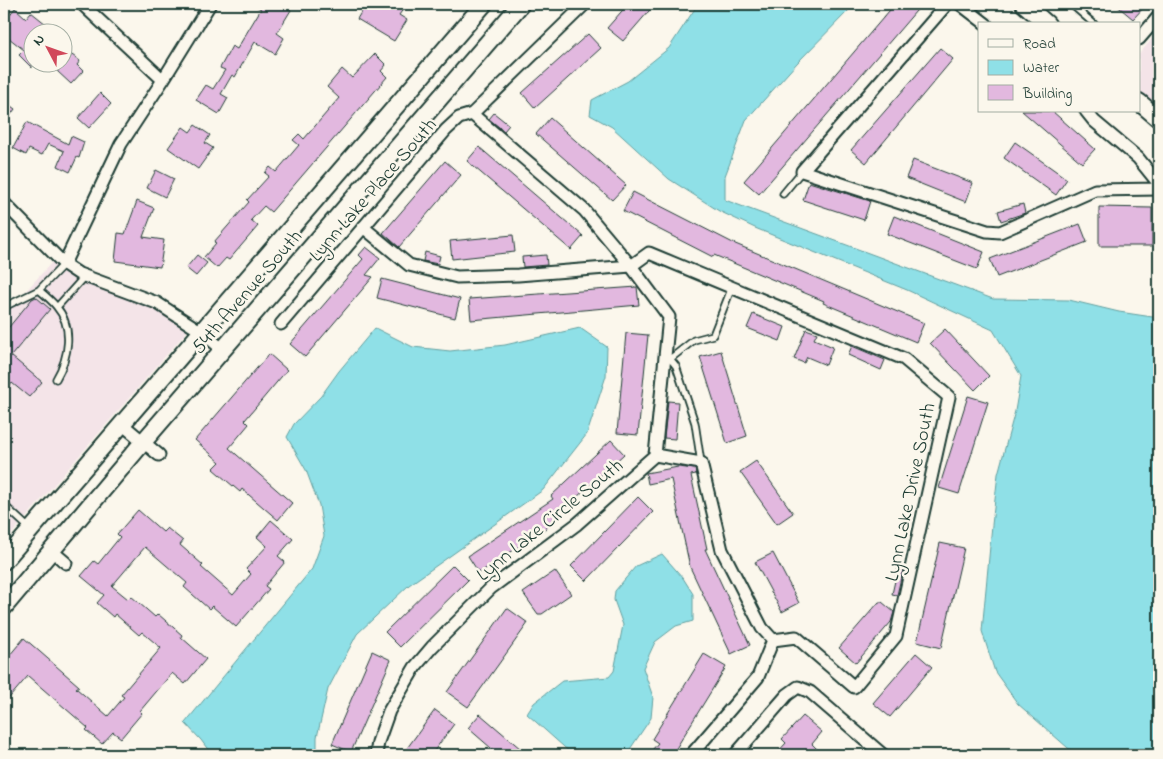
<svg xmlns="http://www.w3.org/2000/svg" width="1163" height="759" font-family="'Indie Flower',sans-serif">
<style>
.built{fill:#f4e4e8}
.water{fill:#8fe0e7;stroke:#629f9f}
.building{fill:#e2b8df;stroke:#1f3d34}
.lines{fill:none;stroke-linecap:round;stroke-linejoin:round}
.lane-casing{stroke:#1f3d34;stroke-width:9}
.street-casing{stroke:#1f3d34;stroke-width:15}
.secondary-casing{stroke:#1f3d34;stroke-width:20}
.lane{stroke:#fbf7ec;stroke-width:5.5}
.street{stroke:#fbf7ec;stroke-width:11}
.secondary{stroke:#fbf7ec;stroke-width:16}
.labels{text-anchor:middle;stroke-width:5;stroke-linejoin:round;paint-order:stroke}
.street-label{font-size:20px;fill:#1f3d34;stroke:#fbf7ec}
</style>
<rect width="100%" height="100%" fill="#fbf7ec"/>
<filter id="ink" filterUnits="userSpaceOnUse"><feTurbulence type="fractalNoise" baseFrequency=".02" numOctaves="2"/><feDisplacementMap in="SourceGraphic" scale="10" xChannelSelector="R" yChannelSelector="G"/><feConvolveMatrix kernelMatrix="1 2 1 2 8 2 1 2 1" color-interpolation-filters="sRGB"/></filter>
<g filter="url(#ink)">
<!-- built -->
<path class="built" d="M1159 31V109L1139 91V54Z
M53 261 56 266 77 280 154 309 188 330 4 543V315Z"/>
<!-- water -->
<path class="water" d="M698 4H846L849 10 797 63 746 120 725 176V200L993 299 1069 300 1119 312 1159 318V755H1076L1018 704 995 672 982 631 992 525 998 474 1015 411 1021 376 993 330 907 290 755 228 719 211 669 179 612 127 590 115 592 100 628 81 669 48Z
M375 328 413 347 450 351 505 345 580 328 607 347 606 376 587 434 543 490 409 585 357 634 328 689 317 737V755H212L201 740 185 723 312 569 324 536 319 505 306 470 287 437 294 424 321 396 339 371Z
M662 554 683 578 693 594V621L676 626 655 642 643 668 653 697 651 718 626 755H573L527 714 534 703 562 681 609 677 614 671 623 625 614 600 615 591 636 566Z"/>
<!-- building -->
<path class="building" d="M252 4H287L286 7 291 10 277 33 284 38 275 54 255 42 235 77 232 75 221 94 228 98 219 114 196 100 206 85 213 89 225 70 220 68 232 46 237 49 261 9Z
M366 4H396L404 8 399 15 407 20 394 41 357 19Z
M628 4H655L623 41 607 28Z
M895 4H922L759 194 744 181Z
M1115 4H1147L1133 19Z
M15 8 26 18 31 12 56 32H32V68L19 55 24 50 4 34V22Z
M588 34 601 48 535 108 522 93Z
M940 48 953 59 866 163 851 150Z
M62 50 70 57 72 55 80 61 77 65 83 71 71 84 57 71 59 70 51 62H62Z
M375 54 386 65 381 71 387 77 271 212 264 206 251 220 258 226 229 260 226 258 217 268 204 257 216 243 214 242 249 202 247 200 269 176 265 173 270 167 276 172 299 145 293 140 299 134 304 139 339 98 327 87 342 69 352 78Z
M100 93 111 104 89 128 78 118Z
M4 101 15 109 4 124Z
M1022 111H1052L1095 149 1082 163Z
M494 113 509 125 504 131 489 119Z
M550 118 626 185 612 200 536 134Z
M27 122 68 144 71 136 84 142 79 158 77 157 70 172 58 166 64 151 48 144 42 155 29 149 26 155 13 148Z
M195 125 210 135 205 143 213 148 198 169 168 148 183 127 190 132Z
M1015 142 1067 179 1056 195 1004 158Z
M479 147 583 236 571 250 467 161Z
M913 160 973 183 966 202 906 178Z
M445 161 461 175 399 247 383 233Z
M156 170 174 179 165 197 147 188Z
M809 182 870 201 864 220 803 200Z
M633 192 733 243 924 323 916 342 823 303 824 301 714 255 713 257 623 211Z
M137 201 154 208 143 237 164 240 160 267 115 261 118 233 125 234Z
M1023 204 1025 213 1001 221 998 211Z
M1099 207 1152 208V246H1099Z
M894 216 984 252 977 269 887 234Z
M1080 224 1087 242 997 277 990 259Z
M513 235 515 252 452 259 450 241Z
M366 247 380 258 366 275 373 277 305 357 290 344 363 259 359 255Z
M425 252 440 256 438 264 423 261Z
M197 255 207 263 196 276 186 268Z
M546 255 547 265 523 267 522 257Z
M382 279 460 299 455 318 377 298Z
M637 287 639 305 471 320 469 299Z
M36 297 50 309 11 356 42 382 29 397 12 383 4 393V333L32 299Z
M753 314 785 327 780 341 747 328Z
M806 329 817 333 814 339 833 347 826 365 807 357 804 363 794 359Z
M945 329 989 376 975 390 930 343Z
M626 333 648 335 638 435 617 433Z
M852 346 885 360 881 370 848 355Z
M721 351 747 436 727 443 700 357Z
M269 354 287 370 245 420 249 424 229 448 292 503 278 520 242 489 240 492 213 469 220 462 195 440Z
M968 396 988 402 959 494 939 488Z
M668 401 678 402 675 439 664 438Z
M611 440 624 454 553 519 555 522 537 534 532 528 528 531 532 538 479 573 468 556 553 499 551 496Z
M756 461 793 513 777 524 740 472Z
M678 467 695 469 696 474 691 475 707 549H705L750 645 731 654 690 567 671 479 648 484 646 473Z
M638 497 653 512 586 581 571 566Z
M138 510 163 532 167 528 183 541 180 545 203 565 201 567 233 595 251 574 246 569 267 546 257 537 271 520 293 539 278 556 285 562 265 586 269 589 236 627 212 606 209 609 184 587 187 583 145 547 112 586 128 599 131 596 155 617 158 614 182 635 181 637 206 659 185 684 172 673 140 711 142 713 121 738 113 732 102 744 86 730 88 728 28 676 4 704V662L24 638 79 686 76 688 108 716 124 697 121 695 161 648 142 632 139 635 115 614 113 617 97 603 104 595 81 576 94 561 98 564 120 537 117 534Z
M940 543 964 548 941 648 917 642Z
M773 553 799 603 782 612 755 562Z
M899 563 904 565 897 595 892 594Z
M453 565 468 580 400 647 385 632Z
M555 571 571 594 542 614H538L523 593Z
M879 602H882L894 612 891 622 856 663 839 648Z
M507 608 528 623 468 707 447 692Z
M372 651 391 660 351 752 332 744Z
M916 653 932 667 890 717 873 703Z
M704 654 726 667 672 755H648L658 743 652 739Z
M435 710 454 724 431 755H402Z
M480 714 528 755H499L468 728Z
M803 716 822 732 812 744 818 750 813 755H775L786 743 782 739Z"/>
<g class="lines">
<defs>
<path id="lane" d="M1071 4 1094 24
M783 194 802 171
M4 307 39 290
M57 307 84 277
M667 355 676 366 695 423 701 463
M670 359 694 340 713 335 732 287
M56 379C69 357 74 327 56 306 51 300 45 295 39 290L64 264
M4 505 29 528"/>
<path id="street" d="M82 4 163 80
M947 4 802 171 987 231 1000 232 1095 190 1159 189
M960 4 986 24
M1139 39 1159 16
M1086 111 1094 121 1138 158 1159 184
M472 114 584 210 631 266 649 253 904 359 949 397 896 636 854 687 796 637 773 640
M4 203 64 264 79 274 157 303 202 332 223 350
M363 227 409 265 457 277 518 275 631 266 669 317 655 455
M64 264 121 144 163 80 210 4
M281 324 446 130 459 118 472 114 585 4
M122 424 159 455
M52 551 66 563
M376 755 378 742 389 711 415 667 432 647 491 588 577 524 655 455 701 463 722 550 762 628 773 640 758 677 691 755
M735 755 787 695 798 687 810 692 883 755"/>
<path id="secondary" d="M1024 4 1047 24
M1139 102 1159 119
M4 561 484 4
M4 607 144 441 521 4"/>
</defs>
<!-- lane casing -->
<use href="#lane" class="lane-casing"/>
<!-- street casing -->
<use href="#street" class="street-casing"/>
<!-- secondary casing -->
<use href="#secondary" class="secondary-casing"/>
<!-- lane -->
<use href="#lane" class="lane"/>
<!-- street -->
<use href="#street" class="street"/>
<!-- secondary -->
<use href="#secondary" class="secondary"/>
</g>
</g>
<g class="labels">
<!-- street labels -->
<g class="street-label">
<text transform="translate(372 189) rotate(-49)" y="7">Lynn Lake Place South</text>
<text transform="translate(246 291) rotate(-49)" y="7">54th Avenue South</text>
<text transform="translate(909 492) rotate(-78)" y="7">Lynn Lake Drive South</text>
<text transform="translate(549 519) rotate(-39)" y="7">Lynn Lake Circle South</text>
</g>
</g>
<!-- margin -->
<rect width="1163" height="759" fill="none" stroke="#fbf7ec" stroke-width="20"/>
<rect x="10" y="10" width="1143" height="739" fill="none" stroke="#1f3d34" stroke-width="2" filter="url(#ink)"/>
<!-- legend -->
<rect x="978" y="22" width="162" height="90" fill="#fbf7ec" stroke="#a3ada2"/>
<rect x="988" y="39" width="25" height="8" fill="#fbf7ec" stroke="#a3ada2"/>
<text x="1023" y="48" font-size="15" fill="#1f3d34">Road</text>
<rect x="988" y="60" width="25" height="15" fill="#8fe0e7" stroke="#a3ada2"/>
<text x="1023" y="72" font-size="15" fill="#1f3d34">Water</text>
<rect x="988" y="85" width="25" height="15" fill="#e2b8df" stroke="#a3ada2"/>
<text x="1023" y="98" font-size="15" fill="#1f3d34">Building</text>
<!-- north arrow -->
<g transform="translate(48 48) rotate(311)"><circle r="24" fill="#fbf7ec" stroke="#a3ada2"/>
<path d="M0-4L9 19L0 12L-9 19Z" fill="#d1495b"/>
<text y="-8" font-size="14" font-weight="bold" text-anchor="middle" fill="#1f3d34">N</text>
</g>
</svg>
